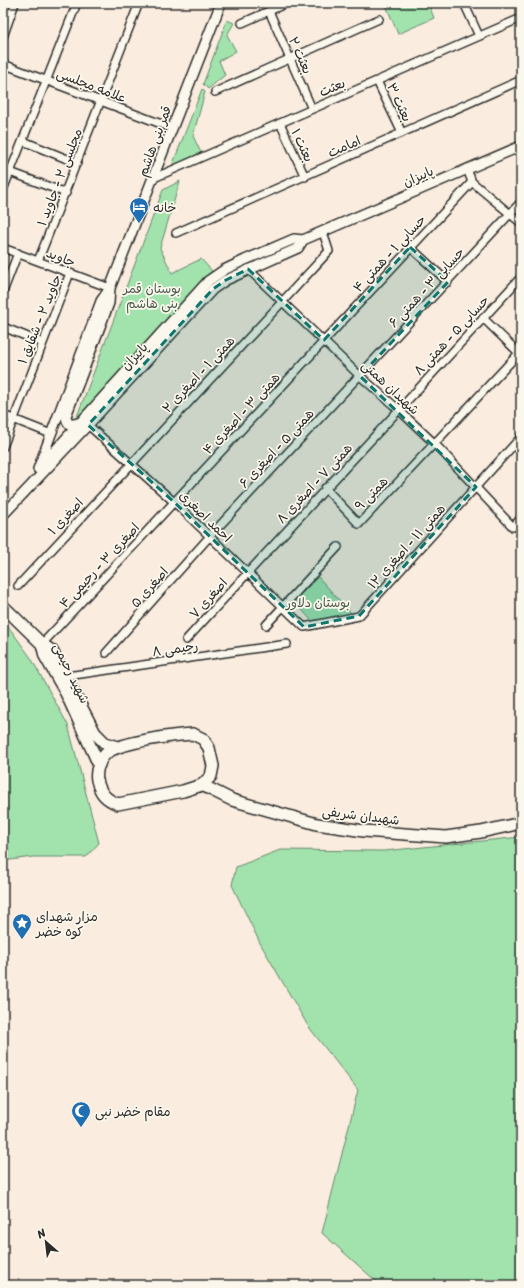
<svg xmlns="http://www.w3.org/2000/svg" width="524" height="1288" font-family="Sriracha,'Playpen Sans Arabic',sans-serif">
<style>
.green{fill:#a2e3ad;stroke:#66876c}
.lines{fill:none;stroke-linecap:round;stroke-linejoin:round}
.minor-casing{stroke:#2b2b2b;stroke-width:10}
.tertiary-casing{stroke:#2b2b2b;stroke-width:12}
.secondary-casing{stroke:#2b2b2b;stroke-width:14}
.minor{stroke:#fbf7ec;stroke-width:7}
.tertiary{stroke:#fbf7ec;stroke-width:9}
.secondary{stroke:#fbf7ec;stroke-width:11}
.marked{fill:#0f766e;fill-opacity:0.2;stroke:#0f766e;stroke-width:3;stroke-dasharray:8 5;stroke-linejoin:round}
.labels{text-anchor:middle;stroke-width:3.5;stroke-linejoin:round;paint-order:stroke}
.street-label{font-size:13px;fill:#2b2b2b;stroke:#fbf7ec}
.poi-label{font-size:13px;fill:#2b2b2b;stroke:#fbf7ec;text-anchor:start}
.park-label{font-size:13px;fill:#49594c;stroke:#fbf7ec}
</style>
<rect width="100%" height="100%" fill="#faecde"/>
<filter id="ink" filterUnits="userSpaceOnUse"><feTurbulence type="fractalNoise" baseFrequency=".025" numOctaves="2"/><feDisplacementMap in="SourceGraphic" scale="8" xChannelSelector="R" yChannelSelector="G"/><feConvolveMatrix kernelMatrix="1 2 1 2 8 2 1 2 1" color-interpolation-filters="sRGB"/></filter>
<g filter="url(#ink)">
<!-- green -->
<path class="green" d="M385 3H428L434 18 398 34Z
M227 20 234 23 227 35 236 51 219 61 225 75 208 89 203 84Z
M202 89 205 92 193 136 202 155 172 166Z
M180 181 160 248 172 273 201 259 212 271 76 419 163 190Z
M318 577 352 614 312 621 294 601Z
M3 619 31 658 68 725 99 843 86 857H33L3 861Z
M521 837V1285H390L378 1283 322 1233 358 1090 308 1026 260 943 232 885 236 867 280 850 384 851Z"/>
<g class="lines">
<defs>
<path id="minor" d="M464 3 479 36
M269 11 312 109
M242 23 287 3
M3 37 15 3
M3 64 172 128
M377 81 402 133
M215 92 379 19
M280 123 305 177
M23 141 77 163
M467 169 472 182 521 223
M10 172 66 193
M154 178 521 18
M3 190 77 3
M176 233 521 80
M410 247 448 282
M3 248 110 288
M38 261 139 3
M248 269 360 376 399 410 435 444 513 527 521 518
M3 292 18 253
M483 318 521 355
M3 327 43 343
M3 415 51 434
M88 425 174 502 304 627 359 616 521 437
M3 447 70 273
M325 488 359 524 521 351
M18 586 283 301 329 251 323 232
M266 625 338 547
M186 640C297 519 410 399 521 277
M42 644 472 182
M106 653 210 536 521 202
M67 676 287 644"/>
<path id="tertiary" d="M81 422 74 424H69L67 421 66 416 109 303 110 288
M41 466 208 281 224 270 245 260 294 239 303 240
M38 469 101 301 110 288 221 3
M3 515 88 425 213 289 226 280 298 248 303 240 521 146"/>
<path id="secondary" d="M3 606 42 644 52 651 95 733 105 743 118 747
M42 644 45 656 66 693 99 765
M193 734 203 739 209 748 213 766 211 776 202 785 183 791 118 804C105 799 100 793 97 780 95 770 100 758 108 752 123 742 174 735 193 734Z
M202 785 232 800 317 824 364 831 446 837 481 832 521 823"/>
</defs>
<!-- minor casing -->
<use href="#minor" class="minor-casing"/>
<!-- tertiary casing -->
<use href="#tertiary" class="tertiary-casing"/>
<!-- secondary casing -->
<use href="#secondary" class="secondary-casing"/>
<!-- minor -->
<use href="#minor" class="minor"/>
<!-- tertiary -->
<use href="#tertiary" class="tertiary"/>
<!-- secondary -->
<use href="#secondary" class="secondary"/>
</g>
</g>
<!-- marked area -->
<path class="marked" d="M410 247 448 282 360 376 476 487 359 616 304 627 174 502 88 425 213 289 226 280 248 269 324 340Z"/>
<!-- icons -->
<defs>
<symbol id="hotel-pin" viewBox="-11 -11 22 30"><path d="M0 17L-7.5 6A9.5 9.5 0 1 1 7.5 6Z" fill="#1f6fb2" stroke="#fbf7ec"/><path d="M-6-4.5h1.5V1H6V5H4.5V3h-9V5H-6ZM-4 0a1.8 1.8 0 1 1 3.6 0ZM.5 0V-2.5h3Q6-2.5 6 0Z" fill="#fff"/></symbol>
<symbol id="sight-pin" viewBox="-11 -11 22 30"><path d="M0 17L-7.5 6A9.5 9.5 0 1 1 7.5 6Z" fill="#1f6fb2" stroke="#fbf7ec"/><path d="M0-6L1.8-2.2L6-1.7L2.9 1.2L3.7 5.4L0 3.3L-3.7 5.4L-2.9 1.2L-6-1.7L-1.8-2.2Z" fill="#fff"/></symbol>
<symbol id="mosque-pin" viewBox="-11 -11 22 30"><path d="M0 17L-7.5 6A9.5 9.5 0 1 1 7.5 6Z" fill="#1f6fb2" stroke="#fbf7ec"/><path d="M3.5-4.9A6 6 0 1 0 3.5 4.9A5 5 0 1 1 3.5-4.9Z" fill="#fff"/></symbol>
</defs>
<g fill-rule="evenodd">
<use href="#hotel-pin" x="128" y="196" width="22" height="30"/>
<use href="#sight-pin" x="11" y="912" width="22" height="30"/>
<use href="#mosque-pin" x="70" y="1100" width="22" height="30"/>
</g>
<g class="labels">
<!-- street labels -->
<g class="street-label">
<text transform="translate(301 55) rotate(66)" y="5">بعثت ۲</text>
<text transform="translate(92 85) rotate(21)" y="5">علامه مجلسی</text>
<text transform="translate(332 87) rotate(-23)" y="5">بعثت</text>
<text transform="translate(400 102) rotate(65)" y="5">بعثت ۳</text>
<text transform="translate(154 141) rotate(-70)" y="5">قمر بنی هاشم</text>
<text transform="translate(303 145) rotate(65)" y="5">بعثت ۱</text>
<text transform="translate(344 146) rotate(-24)" y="5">امامت</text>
<text transform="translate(418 176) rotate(-24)" y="5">پاییزان</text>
<text transform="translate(59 177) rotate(-69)" y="5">مجلسی ۲ - جاوید ۱</text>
<text transform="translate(389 253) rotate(-47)" y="5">حسابی ۱ - همتی ۴</text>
<text transform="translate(61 257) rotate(21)" y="5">جاوید</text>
<text transform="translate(426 287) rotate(-47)" y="5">حسابی ۳ - همتی ۶</text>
<text transform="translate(39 319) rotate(-68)" y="5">جاوید ۲ - شقایق ۱</text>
<text transform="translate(451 335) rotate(-47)" y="5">حسابی ۵ - همتی ۸</text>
<text transform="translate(134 356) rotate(-47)" y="5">پاییزان</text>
<text transform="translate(198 374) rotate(-47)" y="5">همتی ۱ - اصغری ۲</text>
<text transform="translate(391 387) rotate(43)" y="5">شهیدان همتی</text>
<text transform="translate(241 413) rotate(-47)" y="5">همتی ۳ - اصغری ۴</text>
<text transform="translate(276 448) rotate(-47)" y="5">همتی ۵ - اصغری ۶</text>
<text transform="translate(314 483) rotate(-47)" y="5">همتی ۷ - اصغری ۸</text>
<text transform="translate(371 493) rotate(-46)" y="5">همتی ۹</text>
<text transform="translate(65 516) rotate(-47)" y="5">اصغری ۱</text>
<text transform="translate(206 516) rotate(44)" y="5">احمد اصغری</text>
<text transform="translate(406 546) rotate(-48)" y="5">همتی ۱۱ - اصغری ۱۲</text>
<text transform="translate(99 565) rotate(-47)" y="5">اصغری ۳ - رحیمی ۴</text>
<text transform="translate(149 587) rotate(-48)" y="5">اصغری ۵</text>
<text transform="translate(208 598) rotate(-48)" y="5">اصغری ۷</text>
<text transform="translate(175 648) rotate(-8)" y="5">رحیمی ۸</text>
<text transform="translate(72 673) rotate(64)" y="5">شهید رحیمی</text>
<text transform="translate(361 815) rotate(7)" y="5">شهیدان شریفی</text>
</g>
<!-- poi labels -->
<g class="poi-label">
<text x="153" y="212">خانه</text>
<text x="36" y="921">مزار شهدای<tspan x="36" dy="15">کوه خضر</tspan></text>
<text x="95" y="1116">مقام خضر نبی</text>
</g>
<!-- park labels -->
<g class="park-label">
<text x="152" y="293">بوستان قمر<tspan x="152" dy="15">بنی هاشم</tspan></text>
<text x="318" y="607">بوستان دلاور</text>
</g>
</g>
<!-- margin -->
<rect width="524" height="1288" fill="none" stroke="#fbf7ec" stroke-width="16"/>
<rect x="8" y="8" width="508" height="1272" fill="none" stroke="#2b2b2b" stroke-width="1.5" filter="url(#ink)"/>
<!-- north arrow -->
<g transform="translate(46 1242) rotate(332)" stroke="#fbf7ec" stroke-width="3" paint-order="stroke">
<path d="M0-3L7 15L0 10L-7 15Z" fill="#2b2b2b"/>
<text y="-6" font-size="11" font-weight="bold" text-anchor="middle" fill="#2b2b2b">N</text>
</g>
</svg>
